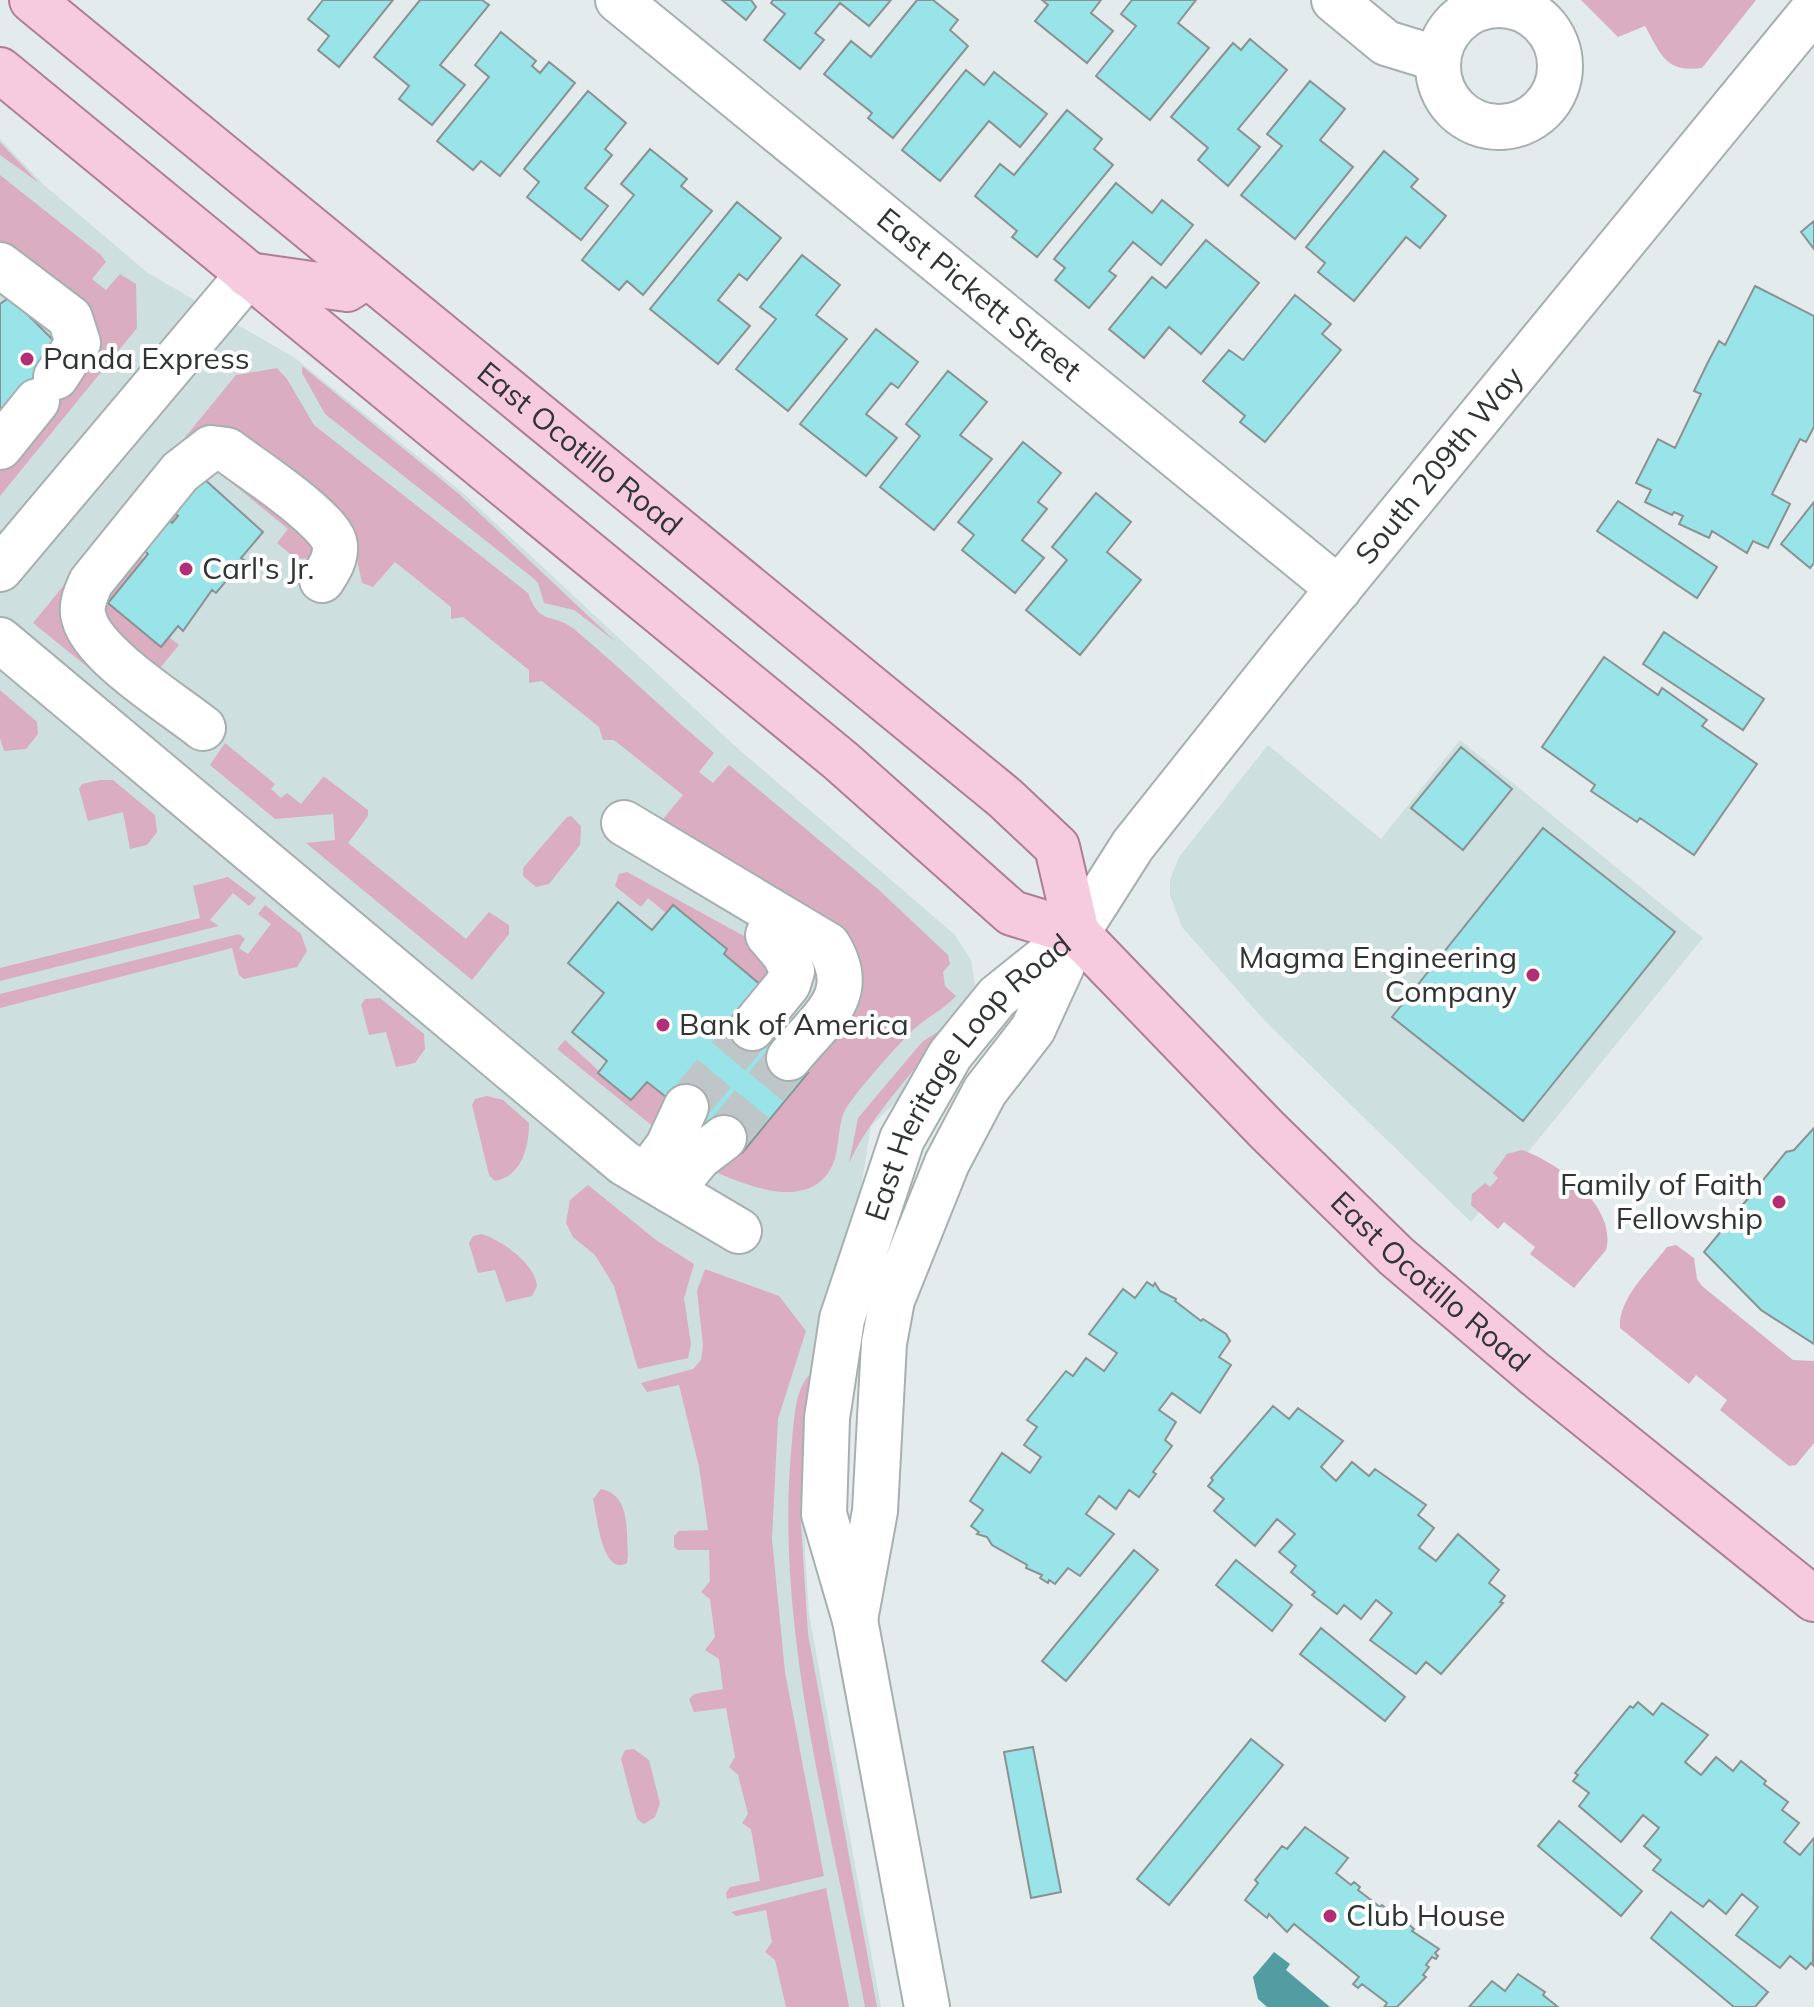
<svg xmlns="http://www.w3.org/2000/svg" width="1814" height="2007" font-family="Mulish,sans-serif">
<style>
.built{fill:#cedfe0}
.green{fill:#daaec0}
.water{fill:#529da2}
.building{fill:#98e4e9;stroke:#8a9292;stroke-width:2}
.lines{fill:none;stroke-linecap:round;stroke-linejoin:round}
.minor-tunnel{stroke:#bfc6c7;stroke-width:44;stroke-dasharray:44 22;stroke-linecap:butt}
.minor-casing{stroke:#a7afaf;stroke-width:48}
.major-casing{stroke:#ae7f94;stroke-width:48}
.minor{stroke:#fff;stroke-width:44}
.major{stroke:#f7cbde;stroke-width:44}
.poi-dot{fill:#b22e76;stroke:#fff;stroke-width:3}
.labels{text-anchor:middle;stroke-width:8;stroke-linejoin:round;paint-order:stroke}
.street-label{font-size:30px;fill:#313434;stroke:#fff}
.poi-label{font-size:30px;fill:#313434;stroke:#fff;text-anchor:start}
</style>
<rect width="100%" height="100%" fill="#e3ebec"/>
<!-- built -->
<path class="built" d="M0 139 44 185 148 273 295 358 463 493 736 747 954 934 971 960 975 985 968 1004 900 1098 871 1126 855 1225 806 1469 805 1552 809 1614 881 2007H0Z
M1460 740 1703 938 1471 1222 1265 1021 1182 927 1170 895V880L1179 857 1268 745 1381 839Z"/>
<!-- green -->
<path class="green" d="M1581 0H1756L1702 68C1665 73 1661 54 1645 26L1618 37Z
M0 142 39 183 0 155Z
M0 175 101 255 106 262 92 279 106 290 120 274 136 284 137 328 0 496V466L91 353 0 249Z
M302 366 459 494 616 642 574 610 544 603 538 583 533 578 325 414 302 373Z
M277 368 287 379 314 425 528 593C540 627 553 612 574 629 622 669 667 713 714 753L699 772 713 783 729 765 879 890 948 955 950 964 943 972 945 986 956 996C943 1010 927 1017 913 1030 896 1047 857 1090 845 1110 837 1126 840 1148 833 1164 811 1213 748 1186 713 1171L855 995 658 825 683 795 614 740H603L599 727 542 681 529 683V670L463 617 451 619V607L395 562 373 587 362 583 356 555 235 443 83 574 139 695 132 703 33 623 236 375Z
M208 463 319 539 311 559 295 558 277 543 288 529 216 470 207 481 204 479 176 513 178 516 172 523 163 515Z
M133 551 143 559 109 603 161 646 169 637 179 645 155 674 110 637 100 598Z
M0 690 37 722 38 734 26 749 4 751 0 738Z
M225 743 275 784 271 789 281 798 287 793 301 804 323 777 326 778 368 810V816L348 843 466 939 489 912 509 925V934L472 980 306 843 335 840 333 814 275 819 210 765Z
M100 780H113L155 815 157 832 147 845 130 849 123 812 88 821 79 789 82 784Z
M571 816 581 826 580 845 549 884 536 887 523 876V868L567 817Z
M627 872 764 947 772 957 768 991 724 954 727 949 674 905 666 913 648 898 641 907 615 886 619 874Z
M228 877 256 898 249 906 233 893 210 920 219 926 0 981V968L200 918 193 886Z
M265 905 301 934 307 951 297 967 244 979 239 975 232 948 0 1008V994L239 934 245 939 239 948 248 954 271 924 258 914Z
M380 998 424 1034 425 1049 415 1063 396 1067 386 1032 369 1035 361 1005 365 999Z
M951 1023C917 1070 874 1110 849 1163L858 1118 922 1042Z
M565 1040 631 1100 647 1082 675 1104 665 1136 557 1049Z
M487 1096 503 1100 529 1123C529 1147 522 1176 495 1181L489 1175 472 1105 475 1099Z
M1522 1150C1558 1162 1618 1207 1606 1250L1574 1288 1530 1254 1535 1247 1504 1222 1498 1229 1471 1205 1472 1194 1485 1183 1490 1187 1498 1178 1493 1173 1507 1154Z
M588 1185 656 1240 694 1264 684 1298 691 1344 688 1358 638 1369 614 1286 595 1255 573 1237 566 1223 570 1200Z
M482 1234C503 1241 535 1264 537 1286L532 1296 506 1302 495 1270 478 1273 469 1243 473 1236Z
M1676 1245 1694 1258 1697 1279 1702 1286 1793 1360 1814 1361V1443L1796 1465 1789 1466 1720 1410 1727 1400 1696 1375 1689 1384 1620 1328C1618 1298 1650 1270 1667 1247Z
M705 1269 779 1296 806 1331 778 1419 772 1539 785 1672 824 1876 727 1899 726 1893 730 1887 760 1881 751 1829 742 1823 748 1814 738 1775 729 1767 735 1757 726 1708 694 1712 689 1699 694 1694 723 1689 719 1659 705 1650 715 1637 710 1599 701 1592 710 1581 709 1550H678L674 1547V1536L679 1531 708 1530 699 1467 679 1385 647 1392 641 1383 693 1369 701 1360 703 1345 697 1291Z
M812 1373 800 1507 808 1634 877 2007H865C831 1824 773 1626 792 1441 794 1421 795 1385 812 1373Z
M601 1489C631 1495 626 1532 628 1555L627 1563C602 1577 597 1516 593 1499Z
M634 1749 649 1760 660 1803 655 1817 644 1824 637 1819 621 1759 625 1750Z
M826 1888 849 2007H786L775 1960 765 1952 772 1942 766 1910 736 1916 731 1912Z"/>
<!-- water -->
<path class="water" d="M1274 1952 1290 1964 1286 1970 1330 2007H1267L1258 1999 1253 1977Z"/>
<!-- building -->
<path class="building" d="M323 0H393L339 67 318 50 329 36 308 19Z
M420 0H482L489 5 440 65 465 85 432 125 399 99 409 86 374 57Z
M722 0H751L756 7 746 20Z
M773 0H891L869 26 840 3 815 33 824 40 800 69 764 40 785 14 771 3Z
M917 0H933L958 20 950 30 968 46 893 138 868 118 872 113 824 74 851 41 871 57Z
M1042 0H1101L1091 13 1113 31 1087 63 1035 21 1048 5Z
M1132 0H1196L1178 23 1209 48 1150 120 1096 76 1136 26 1121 14Z
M501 32 536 61 532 66 540 73 549 62 575 83 500 176 481 161 473 170 437 141 489 77 475 65Z
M1250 39 1287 70 1238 129 1260 147 1228 186 1198 160 1208 148 1171 117 1233 43 1241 50Z
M966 70 984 85 994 72 1047 114 1020 147 989 121 940 181 902 150Z
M1310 81 1345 109 1320 140 1353 167 1295 239 1241 195 1282 146 1267 134Z
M588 91 626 123 605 149 612 155 585 188 608 206 581 240 527 197 539 182 524 169Z
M1067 110 1102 139 1094 149 1113 165 1037 257 1012 237 1017 231 975 196 1000 164 1014 175Z
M650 149 687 179 681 186 712 211 643 295 627 281 619 290 582 260 634 195 621 184Z
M1384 151 1418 179 1411 187 1446 216 1420 248 1406 237 1354 301 1318 272 1325 263 1306 247Z
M1116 183 1152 213 1162 200 1193 225 1161 265 1133 242 1109 271 1116 276 1089 308 1055 280 1065 268 1054 259Z
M737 202 781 238 747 280 739 274 718 300 750 326 718 364 650 309Z
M1814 221V249L1801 232Z
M1206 240 1259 283 1201 354 1169 327 1144 358 1109 329 1152 277 1166 288Z
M802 255 840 285 816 315 847 339 788 411 736 369 776 319 760 307Z
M1755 286 1814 316V427L1806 442 1800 439 1772 494 1790 504 1768 548 1753 541 1747 553 1712 531 1709 538 1679 524 1683 516 1674 512 1672 515 1645 502 1651 490 1636 483 1658 439 1675 448 1701 394 1694 391 1707 364 1719 341 1725 345Z
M1295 295 1331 324 1322 334 1341 350 1265 442 1240 422 1245 416 1203 381 1229 350 1243 360Z
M10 297 62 349 68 388 49 411 0 423V304Z
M876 329 918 362 898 388 891 383 866 414 897 438 866 476 800 424Z
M948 371 987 402 960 435 992 459 934 530 880 487 920 436 906 424Z
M1023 442 1061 473 1038 502 1047 509 1022 540 1044 558 1015 593 962 550 974 535 958 522Z
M203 478 263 532 241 558 244 560 216 593 212 590 183 631 178 626 161 647 108 603 148 554 138 545 163 515 172 523 178 516 175 513Z
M1096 493 1131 522 1107 552 1141 580 1080 655 1026 610 1067 560 1052 547Z
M1618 501 1717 567 1697 598 1597 531Z
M1814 502V563L1810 568 1781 544Z
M1664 632 1764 699 1743 730 1643 664Z
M1604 657 1658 695 1662 688 1707 720 1702 726 1757 764 1694 855 1640 818 1637 822 1591 791 1595 785 1542 747Z
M1461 747 1512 789 1463 850 1411 808Z
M1543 828 1675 932 1523 1121 1392 1017Z
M618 902 652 930 673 905 727 949 724 954 768 991 743 1021 808 1073 742 1153 677 1100 675 1104 647 1082 631 1100 598 1073 607 1061 572 1032 604 993 568 963Z
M1814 1128V1344L1761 1310 1704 1252 1786 1152 1794 1150Z
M1147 1282 1153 1286 1155 1283 1160 1291 1176 1299 1175 1301 1201 1321 1203 1319 1226 1334 1230 1341 1219 1357 1231 1365 1200 1413 1172 1393 1159 1410 1176 1422 1165 1440 1172 1446 1153 1472 1156 1474 1139 1497 1129 1490 1116 1509 1099 1496 1086 1514 1114 1534 1080 1576 1068 1568 1055 1584 1049 1580 1048 1583 1040 1578 1042 1575 1026 1568 1027 1565 992 1545 987 1537 977 1534 979 1532 971 1526 983 1510 970 1501 1002 1453 1030 1473 1041 1457 1024 1445 1037 1427 1027 1420 1066 1371 1073 1376 1086 1358 1104 1371 1117 1353 1089 1334 1123 1289 1135 1298Z
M1273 1406 1289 1419 1298 1408 1343 1441 1321 1467 1336 1481 1352 1462 1369 1476 1375 1469 1426 1505 1418 1515 1434 1528 1419 1548 1436 1561 1458 1534 1499 1570 1489 1583 1505 1596 1500 1602 1503 1603 1441 1674 1426 1662 1416 1674 1370 1640 1392 1613 1376 1600 1361 1619 1344 1605 1337 1614 1312 1595 1315 1592 1291 1572 1296 1566 1279 1552 1295 1534 1277 1519 1255 1546 1214 1511 1224 1499 1208 1486 1213 1480 1211 1478Z
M1134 1550 1158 1570 1066 1681 1042 1661Z
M1236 1560 1292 1605 1272 1631 1216 1585Z
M1321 1628 1405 1697 1385 1721 1300 1654Z
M1638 1702 1653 1715 1662 1703 1708 1735 1685 1762 1701 1775 1716 1757 1733 1771 1741 1761 1766 1781 1764 1784 1788 1802 1782 1810 1799 1823 1784 1842 1800 1855 1814 1838 1813 1965 1811 1963 1806 1969 1790 1956 1780 1968 1736 1935 1758 1907 1742 1894 1726 1914 1709 1900 1703 1907 1653 1870 1661 1860 1644 1846 1659 1828 1643 1815 1621 1842 1579 1806 1589 1793 1573 1781 1578 1775 1575 1773 1630 1706 1633 1708Z
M1251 1739 1283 1765 1169 1905 1137 1879Z
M1033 1747 1061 1892 1031 1898 1004 1752Z
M1559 1821 1642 1891 1621 1916 1538 1846Z
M1305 1827 1348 1858 1336 1873 1351 1885 1354 1882 1360 1887 1358 1890 1380 1907 1382 1905 1388 1910 1385 1913 1401 1926 1405 1921 1414 1929 1412 1931 1439 1949 1435 1953 1438 1956 1436 1959 1432 1957 1426 1965 1429 1967 1423 1975 1426 1977 1397 2007H1384L1387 2003 1362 1984 1358 1988 1353 1984 1359 1977 1294 1924 1287 1932 1269 1914 1267 1918 1245 1900 1258 1883 1255 1880 1282 1846 1287 1849Z
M1671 1912 1768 1992 1755 2007H1734L1651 1938Z
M1518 1974 1545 1992 1543 1995 1558 2007H1469L1492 1981 1505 1991Z"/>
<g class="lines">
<!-- minor-tunnel -->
<path class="minor-tunnel" d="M686 1107 752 1028
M724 1138 789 1058"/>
<defs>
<g id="minor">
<path id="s1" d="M618 0 1339 589"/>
<path d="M1334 0 1386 43 1438 59"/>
<circle cx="1499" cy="66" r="61"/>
<path d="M0 265 70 318 78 343 56 377"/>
<path d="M0 447 37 401"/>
<path d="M0 569 248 275"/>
<path d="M0 640 624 1163 739 1231"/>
<path d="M203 728C173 704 93 655 84 618 80 606 86 593 91 582L180 472 211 448 227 450C249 467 333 521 335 545 336 559 329 569 322 580"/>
<path d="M624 823 828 945C860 996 820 1019 789 1058"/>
<path d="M752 1028 788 984 792 971 785 955 768 935"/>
<path d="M646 1176 668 1146 686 1107"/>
<path d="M671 1191 699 1157 724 1138"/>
<path id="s2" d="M855 1620 875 1511 884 1343 892 1300 947 1163 985 1091 1033 1029 1077 933 1133 845 1285 654 1814 9"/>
<path id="s3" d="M927 2007 855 1620 824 1514 827 1418 842 1319 902 1139 950 1055 997 997 1069 939"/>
</g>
<g id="major">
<path id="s4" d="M32 0 1005 798 1057 847 1077 933"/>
<path id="s5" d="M0 70 841 761 1012 913 1077 933 1267 1130 1396 1256 1535 1374 1814 1599"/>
<path d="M248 275 347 289 367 276"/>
</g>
</defs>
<!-- minor casing -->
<use href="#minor" class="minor-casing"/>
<!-- major casing -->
<use href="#major" class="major-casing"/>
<!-- minor -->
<use href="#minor" class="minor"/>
<!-- major -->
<use href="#major" class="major"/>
</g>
<!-- markers -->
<g class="poi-dot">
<circle cx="27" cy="359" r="8"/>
<circle cx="186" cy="569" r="8"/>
<circle cx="1533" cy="975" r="8"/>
<circle cx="663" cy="1025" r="8"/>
<circle cx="1779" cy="1202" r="8"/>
<circle cx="1330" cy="1916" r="8"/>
</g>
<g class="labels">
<!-- street labels -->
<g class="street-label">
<text dy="10" stroke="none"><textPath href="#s1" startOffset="466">East Pickett Street</textPath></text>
<text dy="10" stroke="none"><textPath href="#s4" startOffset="708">East Ocotillo Road</textPath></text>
<text dy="10" stroke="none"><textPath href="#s2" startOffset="1328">South 209th Way</textPath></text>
<text dy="10" stroke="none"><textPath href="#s3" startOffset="978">East Heritage Loop Road</textPath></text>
<text dy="10" stroke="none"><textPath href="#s5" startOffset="1882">East Ocotillo Road</textPath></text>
</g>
<!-- poi labels -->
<g class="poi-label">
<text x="43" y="369">Panda Express</text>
<text x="202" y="579">Carl's Jr.</text>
<text x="1517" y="968" text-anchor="end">Magma Engineering<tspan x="1517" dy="34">Company</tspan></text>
<text x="679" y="1035">Bank of America</text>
<text x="1763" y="1195" text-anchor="end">Family of Faith<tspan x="1763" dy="34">Fellowship</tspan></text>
<text x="1346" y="1926">Club House</text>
</g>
</g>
</svg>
